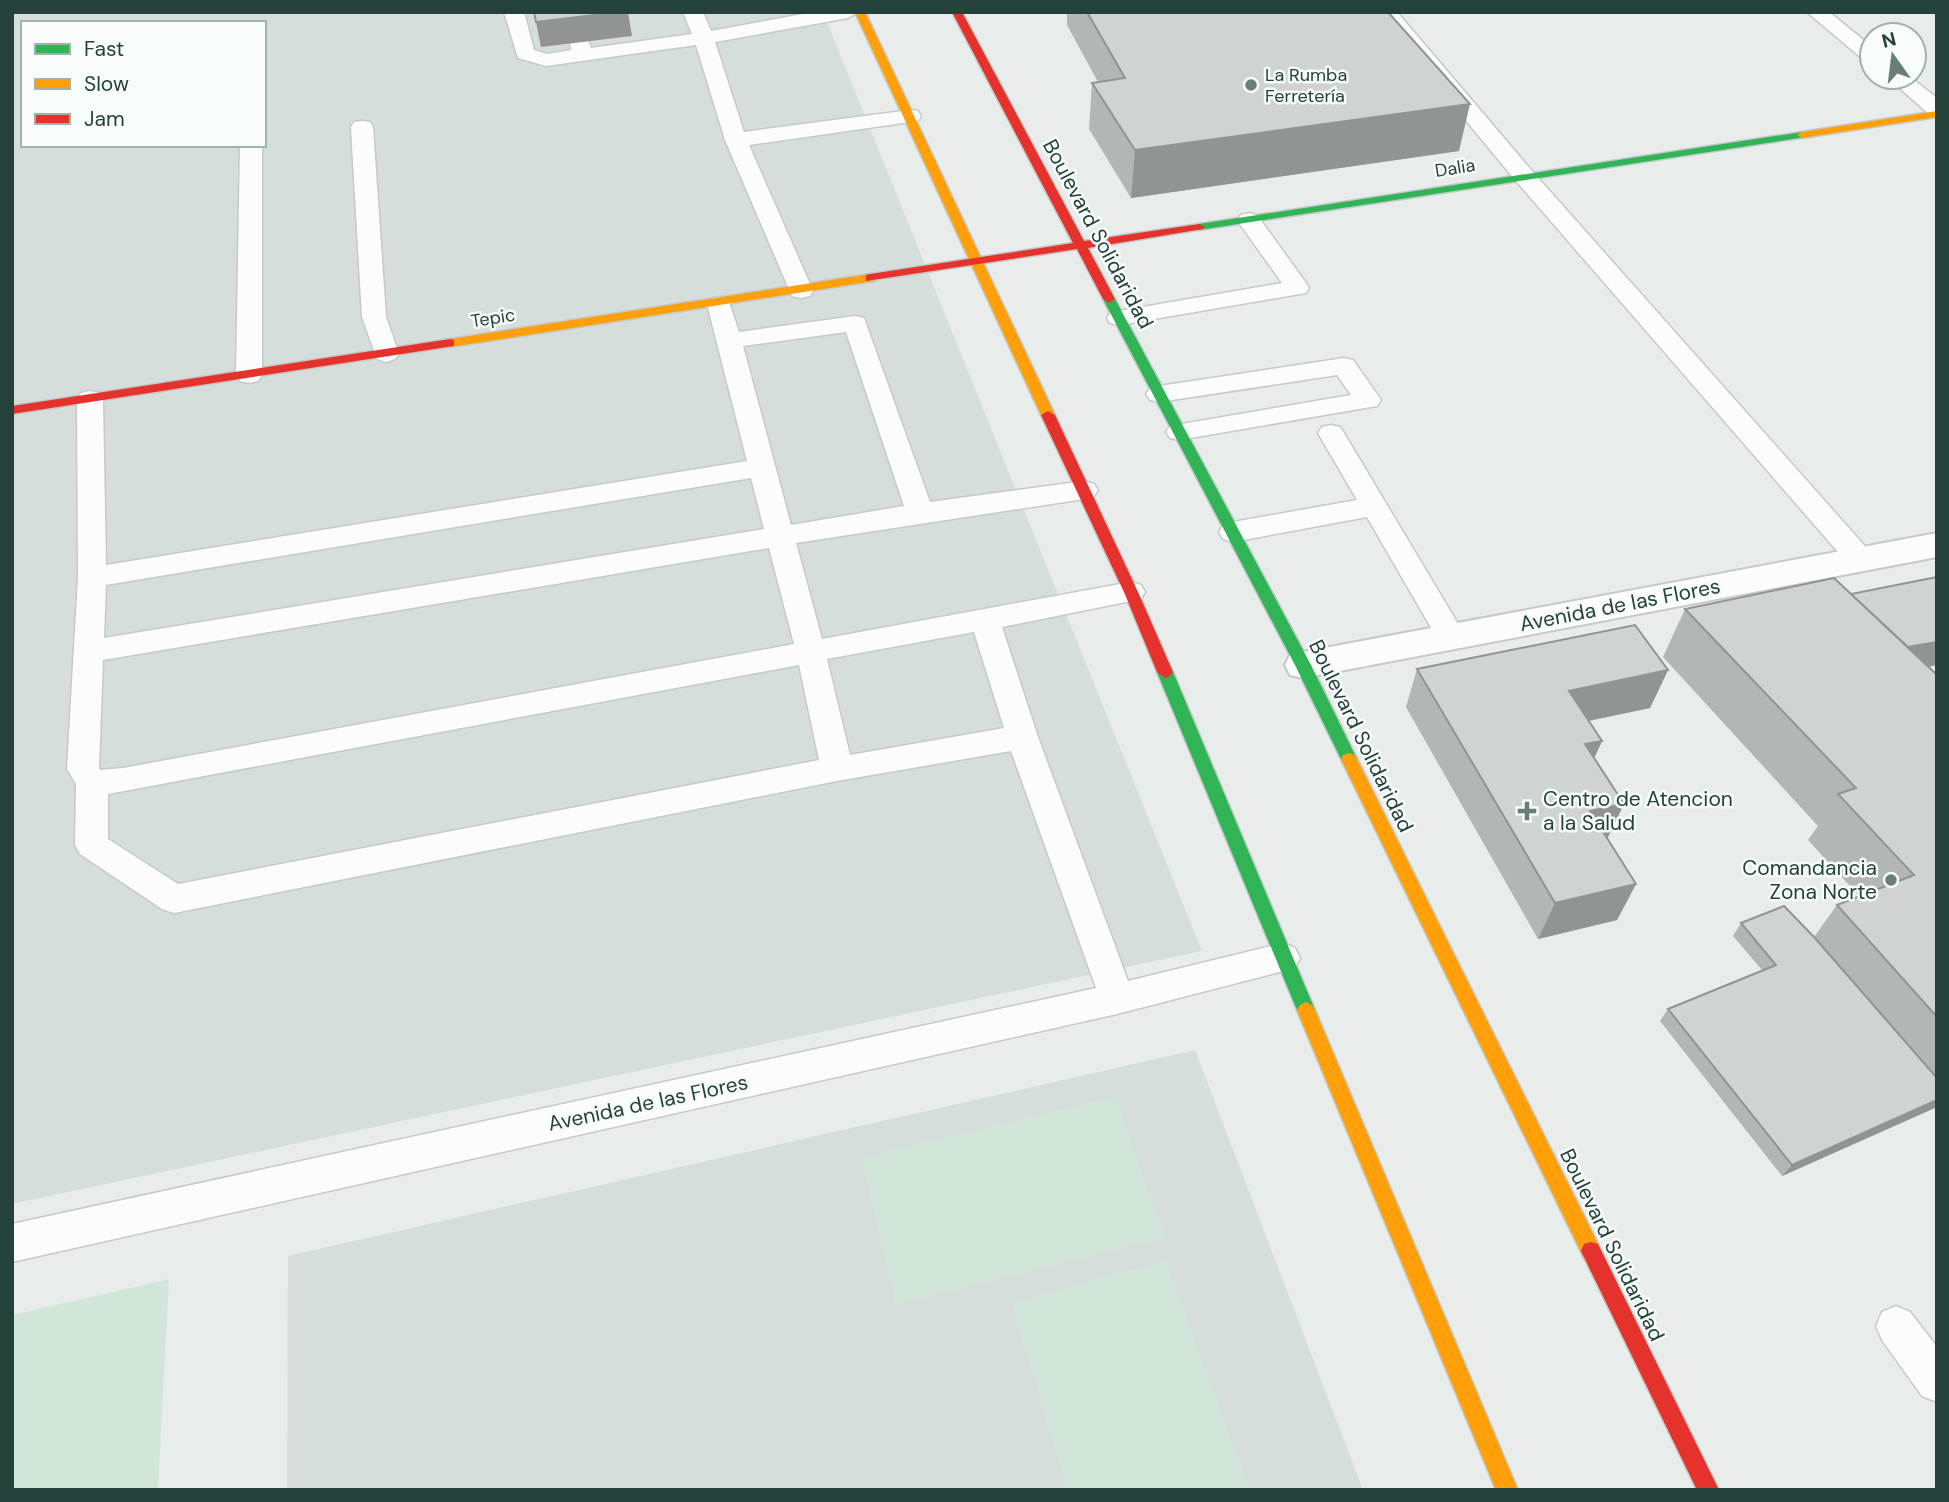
<svg xmlns="http://www.w3.org/2000/svg" width="1949" height="1502" font-family="'DM Sans',sans-serif">
<style>
.built{fill:#d6dedb;fill-rule:evenodd}
.green{fill:#d1e6d8}
.lines{fill:none;stroke-linecap:round;stroke-linejoin:round}
.lane-casing{stroke:#c5cac8;stroke-width:3}
.street-casing{stroke:#c5cac8;stroke-width:4}
.fast-casing{stroke:#c3cbc8;stroke-width:3}
.slow-casing{stroke:#c3cbc8;stroke-width:3}
.jam-casing{stroke:#c3cbc8;stroke-width:3}
.lane{fill:#fcfcfc;fill-rule:evenodd}
.street{fill:#fcfcfc;fill-rule:evenodd}
.fast{fill:#30b455;fill-rule:evenodd}
.slow{fill:#ff9f0a;fill-rule:evenodd}
.jam{fill:#e5322d;fill-rule:evenodd}
.wall{fill:#b2b6b5}
.shaded-wall{fill:#919493}
.building{fill:#cfd4d2;stroke:#919493;stroke-width:2}
.poi-dot{fill:#697e78;stroke:#f7fbf9;stroke-width:2.5}
.labels{text-anchor:middle;stroke-width:5;stroke-linejoin:round;paint-order:stroke}
.far-poi-label{font-size:18px;fill:#24423a;stroke:#f7fbf9;text-anchor:start}
.far-street-label{font-size:18px;fill:#24423a;stroke:#f7fbf9}
.street-label{font-size:21px;fill:#24423a;stroke:#f7fbf9}
.poi-label{font-size:21px;fill:#24423a;stroke:#f7fbf9;text-anchor:start}
</style>
<rect width="100%" height="100%" fill="#e8edeb"/>
<!-- built -->
<path class="built" d="M12 12H823L1202 951 12 1204ZM23 23H264V145H23Z
M1195 1050 1363 1490H287L288 1256Z"/>
<!-- green -->
<path class="green" d="M1115 1097 1164 1237 896 1304 862 1158Z
M1165 1261 1249 1490H1068L1012 1303Z
M169 1279 158 1490H12V1315Z"/>
<g class="lines">
<defs>
<path id="lane" d="M504 12H524L534 50 547 54 571 50 570 42 573 38H587L591 48 692 34 683 12H703L711 31 814 12H858L848 18 715 42 744 132 910 110 918 111 921 116 918 121 910 122 749 145 813 291 810 296 801 298 792 296 725 140 696 45 546 66 518 58Z
M1376 12H1397L1532 171 1871 553 1875 560 1871 567 1861 570 1851 567 1516 181Z
M1807 12H1829L1872 47V63L1865 61Z
M1887 77H1910L1937 98V115L1929 114Z
M362 121 370 122 373 127 386 317 399 354 395 359 386 362 377 359 362 317 351 127 354 122Z
M240 145H262V375L258 381 249 383 240 381 236 375Z
M1249 213 1257 215 1306 283 1309 288 1306 293 1119 325 1110 323 1107 318 1110 313 1119 311 1282 283 1237 220 1241 215Z
M719 297 728 299 739 332 855 316 864 318 930 502 1084 481 1094 484 1098 490 1094 496 1084 499 796 543 822 639 1131 582 1141 585 1145 592 1141 599 1002 627 1038 737 1128 981 1283 943 1295 948 1300 958 1295 968 1117 1014 12 1262V1224L1096 988 1011 751 837 781 174 913 162 909 80 854 75 845 76 784 67 769 78 577 77 399 81 393 90 391 99 393 103 399 106 565 747 461 707 304 710 299ZM846 332 904 506 791 525 743 346ZM751 478 764 529 104 638 106 585ZM769 548 794 644 123 768 100 770 99 768 103 660ZM974 632 1004 728 850 755 827 659ZM799 665 819 760 178 884 108 839V794Z
M1344 358 1353 360 1377 394 1381 400 1377 406 1179 440 1170 438 1166 432 1170 426 1351 395 1337 375 1159 402 1150 400 1146 394 1150 388 1159 386Z
M1331 425 1340 427 1344 433 1461 629 1466 637 1461 645 1451 648 1441 645 1367 517 1233 542 1223 539 1219 532 1223 525 1233 522 1357 500 1318 433 1322 427Z
M1896 1306 1910 1312 1937 1347V1402L1922 1396 1882 1340 1876 1326 1882 1312Z"/>
<path id="street" d="M1937 533V557L1303 678 1290 675 1285 665 1290 655 1303 652Z"/>
<path id="fast" d="M1802 132 1807 135 1806 137 1199 230 1193 227 1199 224Z
M1109 295 1115 299 1311 665 1357 759 1355 763H1343L1341 759 1295 665 1103 299Z
M1165 666 1173 672 1315 1010 1312 1015 1306 1018 1300 1015 1297 1010 1157 672Z"/>
<path id="slow" d="M855 12H865L1055 415 1053 418H1043L1041 415Z
M1937 111V117L1802 138 1797 135 1802 132Z
M870 274 874 275V281L450 347 444 343 450 339Z
M1349 753 1355 755 1357 759 1598 1244 1601 1251 1598 1258 1591 1260 1584 1258 1341 759 1343 755Z
M1306 1002 1312 1005 1315 1010 1518 1490H1496L1297 1010 1300 1005Z"/>
<path id="jam" d="M952 12H962L1084 241 1199 224 1205 227 1203 229 1088 248 1115 299 1109 303 1103 299 1077 249 866 281V275L870 274 1073 243Z
M450 339 454 340V346L12 414V406Z
M1048 411 1055 415 1138 592 1173 672 1170 676 1165 678 1157 672 1124 592 1041 415Z
M1591 1242 1598 1244 1719 1490H1697L1581 1251 1584 1244Z"/>
</defs>
<!-- lane casing -->
<use href="#lane" class="lane-casing"/>
<!-- street casing -->
<use href="#street" class="street-casing"/>
<!-- fast casing -->
<use href="#fast" class="fast-casing"/>
<!-- slow casing -->
<use href="#slow" class="slow-casing"/>
<!-- jam casing -->
<use href="#jam" class="jam-casing"/>
<!-- lane -->
<use href="#lane" class="lane"/>
<!-- street -->
<use href="#street" class="street"/>
<!-- fast -->
<use href="#fast" class="fast"/>
<!-- slow -->
<use href="#slow" class="slow"/>
<!-- jam -->
<use href="#jam" class="jam"/>
</g>
<!-- wall -->
<path class="wall" d="M1067 12H1388L1459 151 1131 198 1089 129 1092 83 1098 82 1067 25Z
M1937 577V665L1928 667 1937 675V1107L1782 1176 1660 1021 1668 1009 1762 970 1733 936 1741 923 1814 937 1837 905 1859 896 1808 840 1818 826 1663 657 1685 609 1851 594Z
M1417 669 1668 670 1650 708 1589 721 1602 741 1594 758 1624 804 1607 839 1636 884 1617 920 1538 939 1406 707Z"/>
<!-- shaded-wall -->
<path class="shaded-wall" d="M619 12H628L632 36 541 47 536 22Z
M1470 104 1459 151 1131 198 1135 150Z
M1937 642V665L1862 680 1878 653Z
M1668 670 1650 708 1553 728 1569 691Z
M1602 741 1585 778V744Z
M1624 804 1606 841 1590 811Z
M1636 884 1617 920 1538 939 1555 903Z
M1937 1100V1107L1782 1176 1792 1165Z"/>
<!-- building -->
<path class="building" d="M534 12H619L536 22Z
M1087 12H1388L1470 104 1135 150 1092 83 1125 78Z
M1937 577V642L1908 647 1851 594Z
M1834 578 1937 675V1017L1837 905 1914 875 1838 794 1856 788 1685 609Z
M1635 625 1668 670 1569 691 1602 741 1585 744 1624 804 1590 811 1636 884 1555 903 1417 669Z
M1784 906 1814 937 1937 1078V1100L1792 1165 1668 1009 1776 965 1741 923Z"/>
<!-- markers -->
<g class="poi-dot">
<circle cx="1251" cy="85" r="7"/>
<path d="M1523.5 800.5h7v7h7v7h-7v7h-7v-7h-7v-7h7z"/>
<circle cx="1891" cy="880" r="7"/>
</g>
<g class="labels">
<!-- far-poi labels -->
<g class="far-poi-label">
<text x="1265" y="81">La Rumba<tspan x="1265" dy="21">Ferretería</tspan></text>
</g>
<!-- far-street labels -->
<g class="far-street-label">
<text transform="translate(1455 168) rotate(-9)" y="6">Dalia</text>
<text transform="translate(493 318) rotate(-9)" y="6">Tepic</text>
</g>
<!-- street labels -->
<g class="street-label">
<text transform="translate(1098 234) rotate(62)" y="7">Boulevard Solidaridad</text>
<text transform="translate(1620 605) rotate(-11)" y="7">Avenida de las Flores</text>
<text transform="translate(1361 736) rotate(64)" y="7">Boulevard Solidaridad</text>
<text transform="translate(648 1103) rotate(-12)" y="7">Avenida de las Flores</text>
<text transform="translate(1612 1245) rotate(64)" y="7">Boulevard Solidaridad</text>
</g>
<!-- poi labels -->
<g class="poi-label">
<text x="1543" y="806">Centro de Atencion<tspan x="1543" dy="24">a la Salud</tspan></text>
<text x="1877" y="875" text-anchor="end">Comandancia<tspan x="1877" dy="24">Zona Norte</tspan></text>
</g>
</g>
<!-- border -->
<rect width="1949" height="1502" fill="none" stroke="#24423a" stroke-width="28"/>
<!-- legend -->
<rect x="21" y="21" width="245" height="126" fill="#f7fbf9" stroke="#a3b1ad" stroke-width="2"/>
<rect x="35" y="44" width="35" height="10" fill="#30b455" stroke="#a3b1ad" stroke-width="2"/>
<text x="84" y="56" font-size="21" fill="#24423a">Fast</text>
<rect x="35" y="79" width="35" height="10" fill="#ff9f0a" stroke="#a3b1ad" stroke-width="2"/>
<text x="84" y="91" font-size="21" fill="#24423a">Slow</text>
<rect x="35" y="114" width="35" height="10" fill="#e5322d" stroke="#a3b1ad" stroke-width="2"/>
<text x="84" y="126" font-size="21" fill="#24423a">Jam</text>
<!-- north arrow -->
<g transform="translate(1893 56) rotate(346)"><circle r="33" fill="#f7fbf9" stroke="#a3b1ad" stroke-width="2"/>
<path d="M0-5L12 26L0 18L-12 26Z" fill="#697e78"/>
<text y="-10" font-size="19" font-weight="bold" text-anchor="middle" fill="#24423a">N</text>
</g>
</svg>
